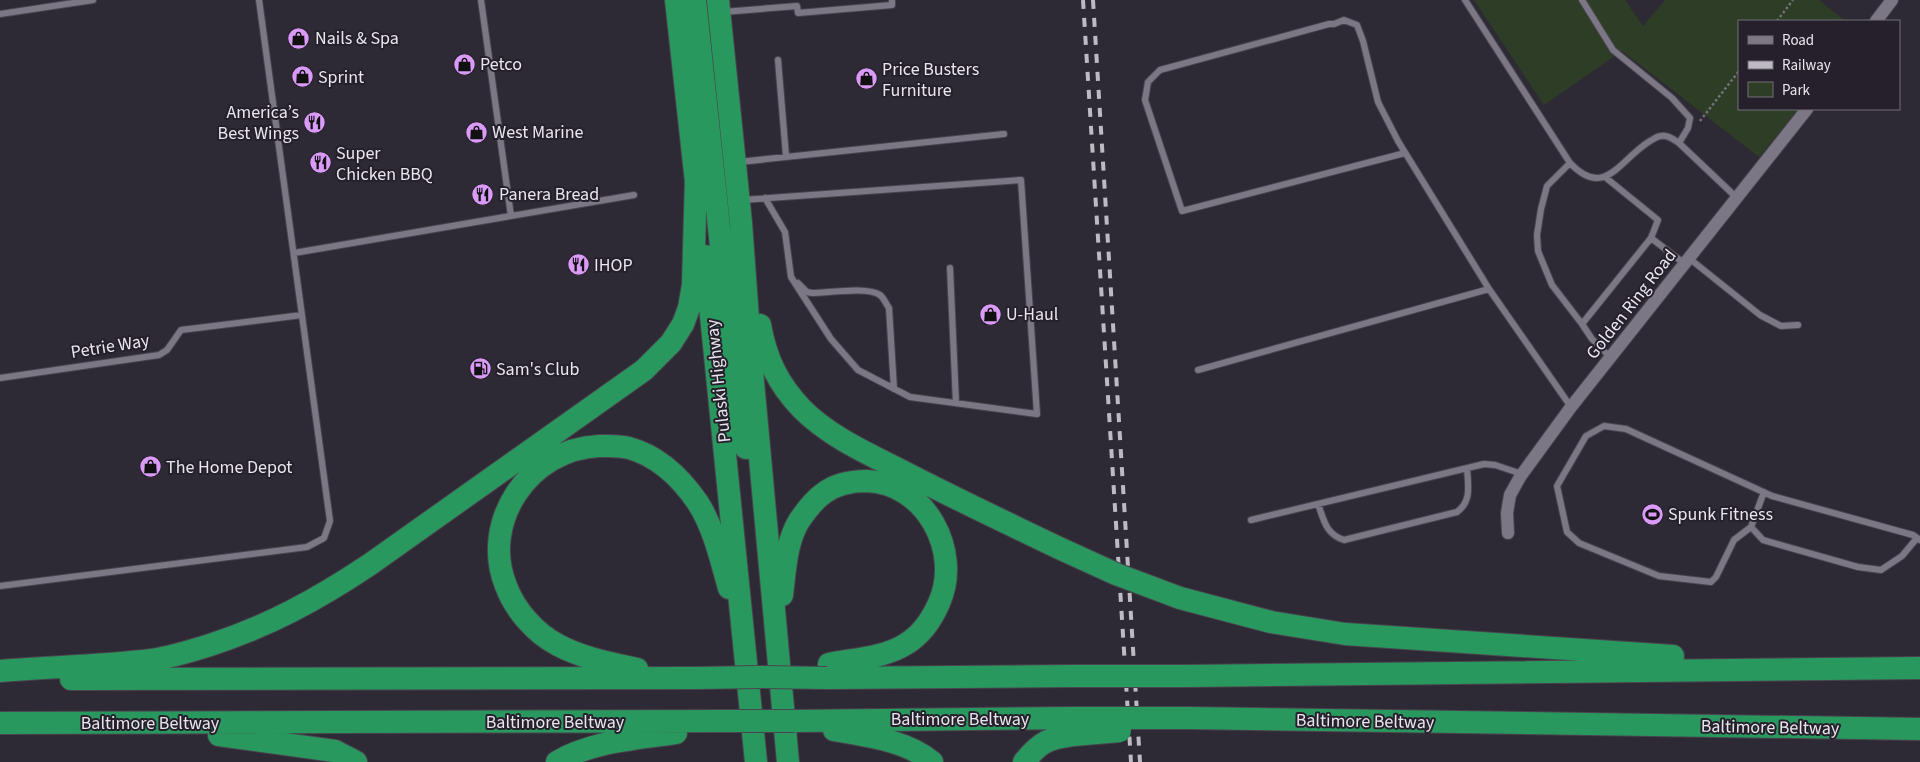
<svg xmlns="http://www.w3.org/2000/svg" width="1920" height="762" font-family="'Source Sans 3',sans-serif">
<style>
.green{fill:#2e3d25}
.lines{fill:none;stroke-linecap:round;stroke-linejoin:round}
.lane-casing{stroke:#49454e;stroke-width:8}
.street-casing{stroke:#49454e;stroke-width:14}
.highway-casing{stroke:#49454e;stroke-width:24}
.path{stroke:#76727c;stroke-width:2.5;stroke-dasharray:2.5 2.5;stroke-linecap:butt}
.lane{stroke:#7c7784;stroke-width:6}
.street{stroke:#7c7784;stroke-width:12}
.highway{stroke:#29985f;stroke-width:22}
.rail{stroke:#bdbac3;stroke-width:4;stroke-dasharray:9 9;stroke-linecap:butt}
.highway-bridge-casing{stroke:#49454e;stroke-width:24;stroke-linecap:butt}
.highway-bridge{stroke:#29985f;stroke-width:22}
.labels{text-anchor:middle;stroke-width:4;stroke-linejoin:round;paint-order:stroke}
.poi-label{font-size:18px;fill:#e9e6ee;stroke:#25202b;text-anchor:start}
.street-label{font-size:18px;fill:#e9e6ee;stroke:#25202b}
</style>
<rect width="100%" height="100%" fill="#2e2a35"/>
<!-- green -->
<path class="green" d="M1474 0H1625L1643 26 1665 0H1819L1845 21H1739V109H1799L1759 157 1622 51 1544 105Z"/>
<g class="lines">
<defs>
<path id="lane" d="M481 0 511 216
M1465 0 1570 163C1605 200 1620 159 1650 141 1654 139 1657 136 1661 136 1668 135 1673 139 1679 143L1688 128 1690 118 1672 98 1613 50 1582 0
M723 12 797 6 798 13 892 5V0
M0 14 93 0
M778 60 786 156
M1679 143 1737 198
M1405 153 1182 211 1145 100 1148 82 1160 70 1329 24H1334L1344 20 1357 25 1363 41 1378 102 1398 141 1489 289 1571 407
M739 162 1004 134
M1570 163 1547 186 1541 209 1537 235 1538 251 1552 285 1582 324
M1605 177 1658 220 1651 238
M742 200 1021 180 1037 414 910 397 858 370 831 339 791 277 785 232 765 198
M294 253 634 195
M1690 259 1760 315 1781 326 1798 325
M950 268 956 403
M798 283 807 292 812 293C827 293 868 286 880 295 884 298 886 304 889 308L894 389
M1611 358 1592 339 1582 324 1651 238 1685 264
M1198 370 1489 289
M0 378 159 355 167 350 181 330 302 315
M1764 492 1751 527 1763 540 1858 567 1881 570 1902 556 1917 538
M1318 504C1324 521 1326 534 1344 540L1457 512C1472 501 1468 485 1467 468
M1251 520 1484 464 1495 465 1522 474
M1751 527 1734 540 1716 577 1711 582 1659 576 1579 543 1567 532 1557 486 1586 436 1604 426 1626 429 1772 496 1913 535 1920 540
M0 586 307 547 324 538 330 521 259 0"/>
<path id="street" d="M1876 21 1892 0
M1508 533 1507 513 1510 495 1520 477 1571 407 1807 109"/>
<path id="highway" d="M676 0 697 191
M695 0 734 369 746 448
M718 0 741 223 751 360 788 762
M705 256 756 762
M760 325C766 359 778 384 802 409 830 437 867 453 902 471 954 498 1007 523 1059 548
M782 595C785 571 786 542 799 521 805 512 814 500 824 493 836 484 852 481 867 481 926 483 962 552 939 603 932 619 921 635 906 644 884 658 854 659 829 664
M1180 598 1271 622 1345 634 1673 656
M637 669C610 663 582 658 558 645 535 633 515 610 506 586 480 522 529 449 599 446 608 446 619 445 629 448 658 456 681 478 698 503 714 528 721 560 729 588
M0 671C50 667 102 666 152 660 172 657 191 651 210 645 269 626 318 599 369 565L644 370 671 343 683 324 689 308 693 285 696 177
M1186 676 1920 668
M827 678 1070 676
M71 679 698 678
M1189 718 1920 729
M795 721 1072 718
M0 723 728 721
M834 730C866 736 906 740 932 762
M219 735 335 751 356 762
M557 762C592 741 637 739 676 733
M1024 762C1040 742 1049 738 1073 735"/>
</defs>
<!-- lane casing -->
<use href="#lane" class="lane-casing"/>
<!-- street casing -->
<use href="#street" class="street-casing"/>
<!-- highway casing -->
<use href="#highway" class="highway-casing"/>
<!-- path -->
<path class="path" d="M1777 21 1793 0
M1700 121 1739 71"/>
<!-- lane -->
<use href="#lane" class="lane"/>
<!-- street -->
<use href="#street" class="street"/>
<!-- highway -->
<use href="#highway" class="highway"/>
<!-- rail -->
<path class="rail" d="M1083 0 1131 762
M1093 0 1140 762"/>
<defs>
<path id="highway-bridge" d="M1059 548 1116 574 1180 598
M1070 676H1186
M698 678 758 677 827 678
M1072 718H1189
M728 721H795
M1073 735 1120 731"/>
</defs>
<!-- highway-bridge casing -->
<use href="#highway-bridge" class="highway-bridge-casing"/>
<!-- highway-bridge -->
<use href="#highway-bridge" class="highway-bridge"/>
</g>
<!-- icons -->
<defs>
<symbol id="shop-disc" viewBox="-11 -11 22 22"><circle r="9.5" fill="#da9af7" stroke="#25202b"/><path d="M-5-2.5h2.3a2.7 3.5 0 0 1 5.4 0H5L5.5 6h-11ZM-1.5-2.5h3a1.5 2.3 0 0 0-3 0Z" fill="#111"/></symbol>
<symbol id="restaurant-disc" viewBox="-11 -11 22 22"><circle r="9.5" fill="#da9af7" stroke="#25202b"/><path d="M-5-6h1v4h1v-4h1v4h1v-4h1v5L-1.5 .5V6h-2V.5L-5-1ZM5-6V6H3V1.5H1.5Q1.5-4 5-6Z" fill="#111"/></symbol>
<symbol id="fuel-disc" viewBox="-11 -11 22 22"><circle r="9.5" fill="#da9af7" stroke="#25202b"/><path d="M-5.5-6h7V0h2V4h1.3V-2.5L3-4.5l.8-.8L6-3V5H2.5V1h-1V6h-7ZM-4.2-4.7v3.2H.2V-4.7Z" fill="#111"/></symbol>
<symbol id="stadium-disc" viewBox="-11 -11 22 22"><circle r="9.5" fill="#da9af7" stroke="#25202b"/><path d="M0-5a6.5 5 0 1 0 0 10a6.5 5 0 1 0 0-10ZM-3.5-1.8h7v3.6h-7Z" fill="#111"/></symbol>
</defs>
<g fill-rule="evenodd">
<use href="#shop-disc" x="286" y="26" width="25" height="25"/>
<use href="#shop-disc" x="452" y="52" width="25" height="25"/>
<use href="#shop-disc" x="290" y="64" width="25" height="25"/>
<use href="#shop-disc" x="854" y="66" width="25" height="25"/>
<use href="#restaurant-disc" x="302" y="110" width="25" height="25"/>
<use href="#shop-disc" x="464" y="120" width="25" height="25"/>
<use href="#restaurant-disc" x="308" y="150" width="25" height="25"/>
<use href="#restaurant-disc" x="470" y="182" width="25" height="25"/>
<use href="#restaurant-disc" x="566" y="252" width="25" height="25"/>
<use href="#shop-disc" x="978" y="302" width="25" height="25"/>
<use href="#fuel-disc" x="468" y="356" width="25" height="25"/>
<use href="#shop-disc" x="138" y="454" width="25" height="25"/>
<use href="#stadium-disc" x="1640" y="502" width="25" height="25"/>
</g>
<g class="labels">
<!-- poi labels -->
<g class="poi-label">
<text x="315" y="44">Nails &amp; Spa</text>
<text x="480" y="70">Petco</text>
<text x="882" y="75">Price Busters<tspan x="882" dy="21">Furniture</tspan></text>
<text x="318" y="83">Sprint</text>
<text x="299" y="118" text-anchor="end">America’s<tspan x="299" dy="21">Best Wings</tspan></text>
<text x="492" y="138">West Marine</text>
<text x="336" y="159">Super<tspan x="336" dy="21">Chicken BBQ</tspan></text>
<text x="499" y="200">Panera Bread</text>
<text x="594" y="271">IHOP</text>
<text x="1006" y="320">U-Haul</text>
<text x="496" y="375">Sam's Club</text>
<text x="166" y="473">The Home Depot</text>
<text x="1668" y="520">Spunk Fitness</text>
</g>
<!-- street labels -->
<g class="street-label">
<text transform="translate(1631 304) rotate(-52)" y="6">Golden Ring Road</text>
<text transform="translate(110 346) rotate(-9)" y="6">Petrie Way</text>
<text transform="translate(718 381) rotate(-96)" y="6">Pulaski Highway</text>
<text x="960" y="725">Baltimore Beltway</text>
<text transform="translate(1365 721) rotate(1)" y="6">Baltimore Beltway</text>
<text x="555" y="728">Baltimore Beltway</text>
<text x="150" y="729">Baltimore Beltway</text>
<text transform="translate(1770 727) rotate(1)" y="6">Baltimore Beltway</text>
</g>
</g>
<!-- legend -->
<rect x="1738" y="20" width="162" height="90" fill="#25202b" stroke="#736f79"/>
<rect x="1748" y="36" width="25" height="8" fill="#7c7784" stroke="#736f79"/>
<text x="1782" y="45" font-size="15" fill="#e9e6ee">Road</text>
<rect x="1748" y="61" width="25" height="8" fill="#bdbac3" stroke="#736f79"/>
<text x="1782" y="70" font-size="15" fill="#e9e6ee">Railway</text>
<rect x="1748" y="82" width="25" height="15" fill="#2e3d25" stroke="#736f79"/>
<text x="1782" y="95" font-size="15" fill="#e9e6ee">Park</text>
</svg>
